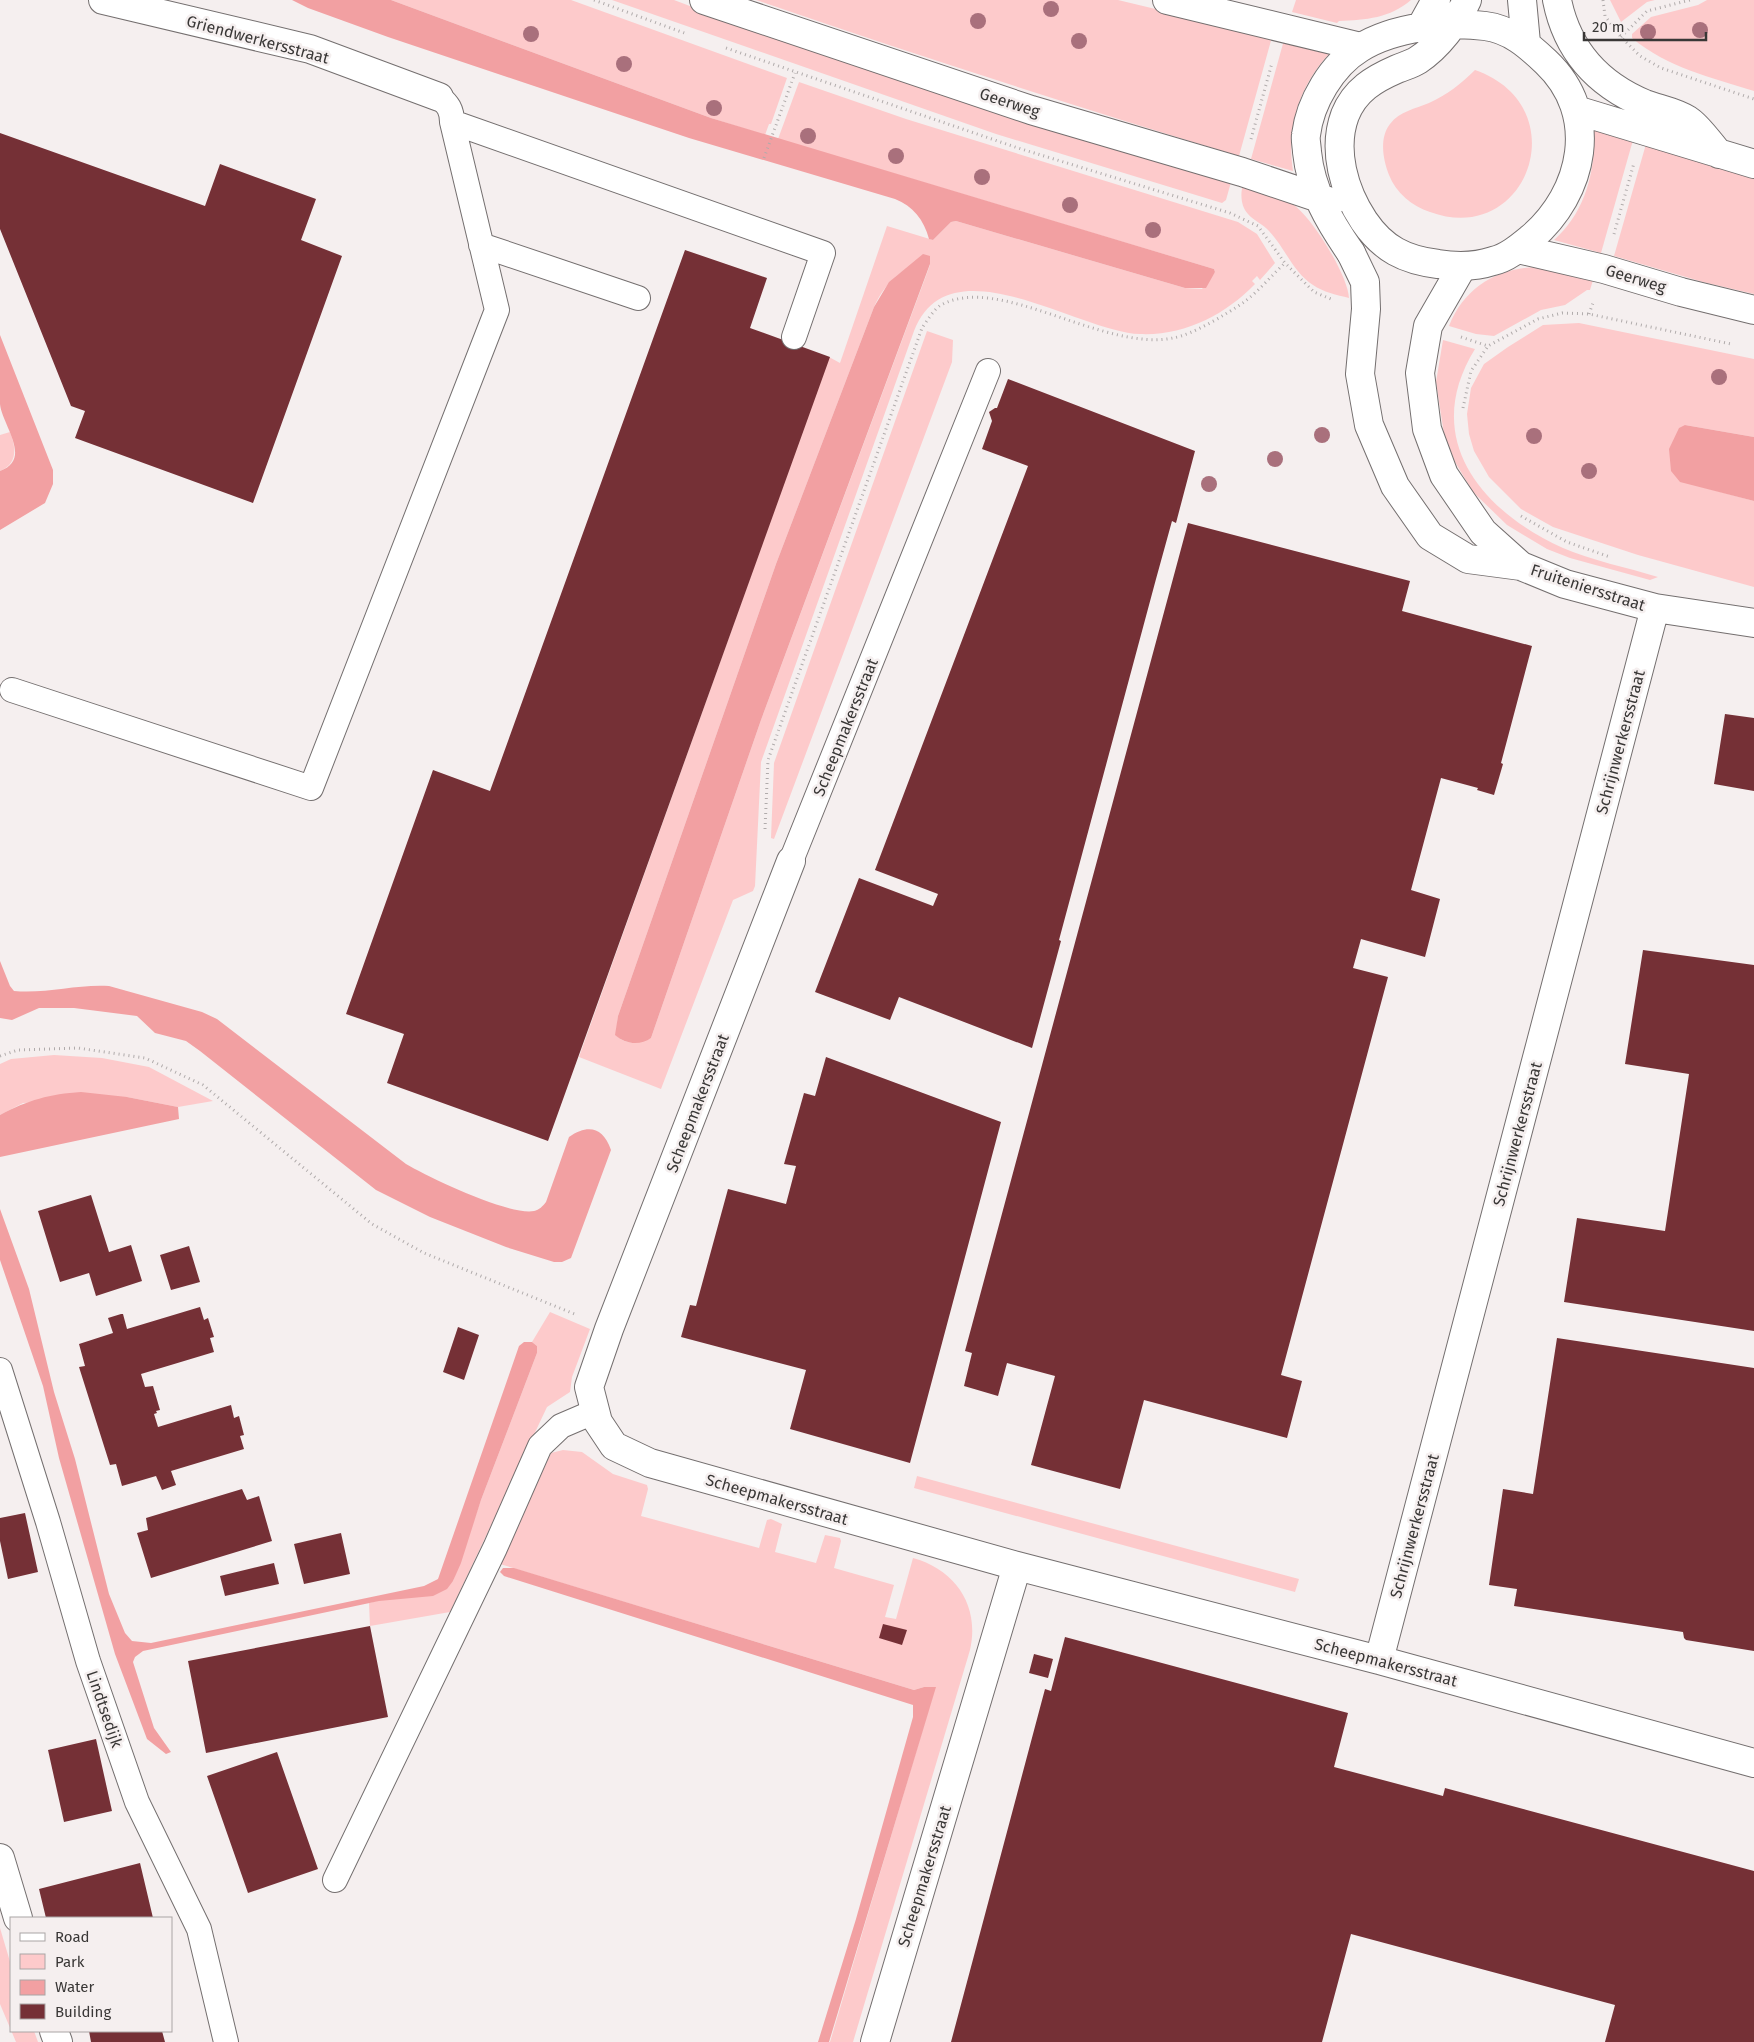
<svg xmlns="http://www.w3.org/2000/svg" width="1754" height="2042" font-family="'Fira Sans',sans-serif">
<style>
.green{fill:#fdcacb;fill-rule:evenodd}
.water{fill:#f2a0a2}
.building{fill:#753036}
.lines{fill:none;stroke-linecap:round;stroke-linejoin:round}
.lane-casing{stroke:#746f6f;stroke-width:26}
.street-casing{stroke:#746f6f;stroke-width:30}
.secondary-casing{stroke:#746f6f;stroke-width:30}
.path{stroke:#b0abab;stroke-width:3;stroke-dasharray:1 4;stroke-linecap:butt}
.lane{stroke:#fff;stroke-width:24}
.street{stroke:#fff;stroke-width:28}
.secondary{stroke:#fff;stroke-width:28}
.tree{fill:#a9707c}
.labels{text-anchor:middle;stroke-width:5;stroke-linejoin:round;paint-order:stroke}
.street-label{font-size:16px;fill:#393736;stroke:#f5efef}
</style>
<rect width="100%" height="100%" fill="#f5efef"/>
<!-- green -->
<path class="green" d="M391 0H571L787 78 771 124H769L765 135 711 118Z
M612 0H674L711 14 1231 182 1226 200 1222 203 996 134Z
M756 0H1118L1272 37 1239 156C1077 107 916 55 756 0Z
M1296 0H1411C1390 18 1366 20 1339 21L1337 23 1292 12Z
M1610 0H1655L1647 2 1621 22Z
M1707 0H1754V91C1710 77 1668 68 1632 38V34L1651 17 1698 5Z
M1284 40 1332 51C1300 83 1286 127 1293 171L1251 159Z
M1475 70C1578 106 1528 248 1430 212 1412 206 1396 193 1389 175 1383 160 1379 138 1390 124 1400 111 1415 109 1429 103 1447 95 1462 83 1475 70Z
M799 82 906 119 1238 222 1257 234 1275 263 1260 280 1257 276 1252 281 1255 284C1225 315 1184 336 1140 334 1078 332 949 240 914 331L761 762 755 886 753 891 733 900 661 1089 579 1057 829 357 840 363 887 226 933 240 951 222 956 221 1185 288 1202 289 1215 272 1214 269 778 139ZM929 256 930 265 761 720 651 1038C638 1043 626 1046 616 1035L618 1016 776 564 874 307C887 279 902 270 929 256Z
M1593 127 1633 140 1601 253 1554 240C1586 212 1597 168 1593 127Z
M1646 144 1754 178V294L1703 282 1614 256Z
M1243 185C1258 191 1277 195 1291 203 1311 215 1348 275 1349 298 1337 295 1323 292 1313 285 1293 272 1285 248 1269 231 1263 224 1253 220 1248 214 1241 207 1240 194 1243 185Z
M1541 267 1593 280 1590 290H1587L1565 305 1541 310 1494 336 1476 334 1449 326C1465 286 1499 267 1541 267Z
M1579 323 1754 359V437L1685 425 1680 481 1754 501V587L1638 555 1553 527 1521 509 1489 477 1474 451 1469 434 1467 414 1471 388 1484 364 1508 347 1543 325Z
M927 331 953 340 952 362 774 839 771 838 774 763Z
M1443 340 1475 349C1420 438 1481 511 1563 548 1590 560 1629 568 1658 577L1650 580 1570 558 1547 549 1507 525 1473 492 1455 462 1444 434 1436 382Z
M10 432C16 447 18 464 0 471V435Z
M54 1055 102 1058 149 1067 213 1101 178 1107 127 1097 23 1103 0 1115V1064L11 1059Z
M550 1312 590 1329 572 1377 570 1392 547 1407 450 1612 370 1626 369 1603 453 1581 481 1500 537 1353V1346L532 1342Z
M563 1450 582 1452 613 1474 647 1485 648 1489 641 1516 759 1548 767 1520 771 1519 782 1524 775 1552 816 1563 825 1535 840 1538 841 1541 834 1568 894 1585 885 1617 896 1619 913 1558C956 1570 980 1606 970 1650L853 2042H830L935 1688 924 1687 914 1690 500 1564 551 1453Z
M917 1476 1299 1579 1295 1592 914 1488Z
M0 1928 11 1965V2031H34L38 2042H16L0 2004Z"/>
<!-- water -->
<path class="water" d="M292 0H391L711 118 1214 269 1215 272 1206 288H1185L956 221 951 222 933 240 929 239C924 220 913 206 895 199L689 138 388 37 308 8Z
M923 254 930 256V264L761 720 651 1038C640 1046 625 1044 615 1035L618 1016 776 564 874 307 889 282Z
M0 335 53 470V484L45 503 0 530V471C33 459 2 425 0 404 0 382 0 357 0 335Z
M1685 425 1754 437V501L1680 482 1671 471 1669 449 1679 428Z
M0 961 10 986 14 991C46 994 77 984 109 986L202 1012 217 1019 406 1164C428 1177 510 1216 534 1211 539 1210 543 1206 546 1202L569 1137C588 1124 603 1127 611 1150L571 1258 562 1262H554L506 1247 430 1217 376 1190 200 1051 186 1041 155 1033 137 1016 74 1008H39L12 1020 0 1018Z
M81 1092 127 1097 178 1107 179 1119 0 1157V1115C28 1100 50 1094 81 1092Z
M0 1209 29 1289 54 1392 75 1459 109 1594 125 1633 132 1641 151 1643 424 1586 438 1579 519 1346 524 1342H532L537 1346V1353L481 1500 461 1563 453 1581 447 1589 433 1596 379 1601 143 1651 135 1657 133 1662 154 1728 171 1752 166 1754 147 1739 115 1654 59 1458 43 1386 0 1260Z
M503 1568H514L914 1690 924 1687H936L829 2042H818L856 1919 913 1717V1705L504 1576 500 1572Z"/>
<!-- building -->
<path class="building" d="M0 133 205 206 220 164 316 199 301 240 342 256 253 503 75 438 85 411 71 406 0 229Z
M685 250 767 278 750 328 830 357 548 1141 387 1083 404 1034 346 1014 433 770 490 791Z
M1008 379 1195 451 1176 523 1172 521 1156 579 1059 940 1061 941 1032 1048 899 997 890 1020 815 992 859 878 933 906 938 894 875 870 1028 466 982 449 992 421 989 412 995 408H997Z
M1188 523 1410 581 1402 611 1532 646 1501 763 1503 764 1494 795 1477 790 1478 788 1441 778 1411 890 1440 899 1425 957 1361 939 1353 968 1388 977 1281 1375 1302 1381 1287 1438 1144 1400 1120 1489 1031 1465 1055 1376 1007 1363 998 1396 964 1386 972 1353 965 1351Z
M1725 714 1754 718V791L1714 784Z
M1643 950 1754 965V1331L1564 1302 1577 1218 1665 1231 1689 1074 1625 1064Z
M826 1057 1001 1122 910 1463 790 1429 806 1370 681 1337 690 1305 696 1306 728 1189 786 1204 796 1166 784 1164 804 1093 815 1096Z
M91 1195 109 1252 131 1245 142 1281 96 1296 89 1273 60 1282 38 1211Z
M189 1246 200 1282 171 1290 160 1255Z
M200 1307 204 1320 208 1318 214 1337 210 1338 214 1352 141 1374 145 1387 153 1386 160 1410 156 1411 157 1413 154 1414 158 1427 231 1405 234 1418 239 1416 244 1435 240 1436 244 1449 171 1471 176 1485 162 1490 156 1476 122 1486 116 1464 110 1465 91 1405 79 1367 85 1366 79 1344 113 1333 108 1318 121 1314H123L127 1329Z
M458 1327 479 1335 464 1380 443 1372Z
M1557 1338 1754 1368V1651L1686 1640 1684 1638 1683 1632 1514 1606 1517 1589 1489 1585 1503 1489 1533 1494Z
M242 1489 247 1500 259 1496 272 1541 151 1578 137 1533 148 1530 146 1518Z
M25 1513 38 1572 8 1579 0 1541V1518Z
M341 1533 350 1574 304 1584 294 1544Z
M274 1563 279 1584 225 1596 220 1576Z
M883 1624 907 1630 902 1645 879 1638Z
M370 1626 388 1717 206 1753 188 1661Z
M1065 1637 1348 1713 1334 1767 1443 1796 1445 1788 1754 1871V2042H1605L1615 2005 1351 1934 1322 2042H951L1045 1689 1051 1691Z
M1034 1654 1053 1659 1048 1678 1029 1673Z
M96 1739 112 1811 64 1822 48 1750Z
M277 1752 318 1869 248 1893 207 1776Z
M140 1863 153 1918H46L39 1889Z
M89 2031H162L165 2042H91Z"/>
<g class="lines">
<defs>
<path id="lane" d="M452 122 823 253 794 337
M481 245 638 298
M12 690 311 788 497 310 452 122C452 110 448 104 439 97
M791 861 988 371
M0 1370 48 1522 88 1661 137 1802 199 1929 226 2042
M335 1880 495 1548 540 1446 561 1426 596 1411"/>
<path id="street" d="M103 0 310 49 439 97
M1351 253 1365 282 1366 309 1360 374 1369 425 1395 486 1430 536 1468 559 1521 566 1565 584 1655 608 1754 623
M1462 267 1428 326 1420 373 1427 429 1444 475 1483 532 1521 566
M791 861 609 1329 589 1387 598 1422 614 1446 650 1463 1017 1566 1379 1660 1754 1763
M1379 1660 1655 608
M0 1858 18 1918
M54 2031 58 2042
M875 2042 1017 1566"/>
<path id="secondary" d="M704 0 1031 110 1242 172 1331 202
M1167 0 1361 47
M1522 0 1526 43
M1557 0C1567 50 1597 84 1645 104 1658 109 1676 112 1688 120 1698 126 1711 145 1719 154
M1421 27 1436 0
M1576 110 1754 164
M1518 249 1604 269 1681 292 1754 310
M1351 253C1329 221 1311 191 1307 152 1307 147 1305 140 1306 135 1310 102 1332 65 1360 48 1394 27 1447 21 1485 26 1510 29 1528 45 1546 62 1601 114 1584 193 1531 238 1520 247 1507 258 1493 261 1475 267 1457 267 1438 264 1405 260 1383 249 1364 221 1344 191 1332 150 1345 115 1355 90 1374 79 1397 69 1404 66 1412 64 1418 60 1438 47 1457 22 1467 0"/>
</defs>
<!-- lane casing -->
<use href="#lane" class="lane-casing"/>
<!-- street casing -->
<use href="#street" class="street-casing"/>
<!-- secondary casing -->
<use href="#secondary" class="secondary-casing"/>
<!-- path -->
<path class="path" d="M594 0 687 34
M1603 0 1605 16 1621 37 1640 56 1661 68 1754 99
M1621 37 1647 11 1690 0
M726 48 1018 148 1230 213 1258 226 1285 263 1314 292 1331 299
M1251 139 1272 63
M764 158 795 73
M1614 234 1634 163
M1589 314 1593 303
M1461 337 1488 346 1538 319 1562 313 1589 314 1731 344
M1463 408 1471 371 1488 346
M1521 516 1567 542 1610 557
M765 829 768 760 922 328C927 321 934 309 941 305 1000 273 1102 352 1173 338 1192 335 1227 314 1244 302 1258 292 1271 276 1285 263
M0 1056 18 1050 78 1048 145 1058 203 1085 372 1224 424 1253 577 1315"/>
<!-- lane -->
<use href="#lane" class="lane"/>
<!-- street -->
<use href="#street" class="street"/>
<!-- secondary -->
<use href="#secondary" class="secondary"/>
</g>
<!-- trees -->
<g class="tree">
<circle cx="1051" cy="9" r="8"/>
<circle cx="978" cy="21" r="8"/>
<circle cx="1700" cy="30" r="8"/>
<circle cx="1648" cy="32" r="8"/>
<circle cx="531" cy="34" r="8"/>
<circle cx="1079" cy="41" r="8"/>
<circle cx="624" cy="64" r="8"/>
<circle cx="714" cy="108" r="8"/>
<circle cx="808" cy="136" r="8"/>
<circle cx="896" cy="156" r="8"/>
<circle cx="982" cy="177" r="8"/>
<circle cx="1070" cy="205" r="8"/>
<circle cx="1153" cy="230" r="8"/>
<circle cx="1719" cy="377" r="8"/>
<circle cx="1322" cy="435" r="8"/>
<circle cx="1534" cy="436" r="8"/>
<circle cx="1275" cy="459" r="8"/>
<circle cx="1589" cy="471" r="8"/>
<circle cx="1209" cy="484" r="8"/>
</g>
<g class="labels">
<!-- street labels -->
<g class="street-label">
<text transform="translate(258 39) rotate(15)" y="6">Griendwerkersstraat</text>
<text transform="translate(1010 102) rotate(18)" y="6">Geerweg</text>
<text transform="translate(1636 278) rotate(17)" y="6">Geerweg</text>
<text transform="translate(1588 587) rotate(18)" y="6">Fruiteniersstraat</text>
<text transform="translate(845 727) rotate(-68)" y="6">Scheepmakersstraat</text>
<text transform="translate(1620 742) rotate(-75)" y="6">Schrijnwerkersstraat</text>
<text transform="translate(697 1103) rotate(-69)" y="6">Scheepmakersstraat</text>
<text transform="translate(1517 1134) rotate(-75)" y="6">Schrijnwerkersstraat</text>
<text transform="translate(777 1499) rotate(16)" y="6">Scheepmakersstraat</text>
<text transform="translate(1414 1526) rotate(-75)" y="6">Schrijnwerkersstraat</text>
<text transform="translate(1386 1662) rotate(15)" y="6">Scheepmakersstraat</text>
<text transform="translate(105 1709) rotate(71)" y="6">Lindtsedijk</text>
<text transform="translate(924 1876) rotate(-73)" y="6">Scheepmakersstraat</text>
</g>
</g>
<!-- legend -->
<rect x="10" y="1917" width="162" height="115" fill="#f5efef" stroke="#aaa5a5"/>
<rect x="20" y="1933" width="25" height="8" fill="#ffffff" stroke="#aaa5a5"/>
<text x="55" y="1942" font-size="15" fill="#393736">Road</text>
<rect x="20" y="1954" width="25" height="15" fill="#fdcacb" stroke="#aaa5a5"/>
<text x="55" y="1967" font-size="15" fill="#393736">Park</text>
<rect x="20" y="1980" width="25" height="15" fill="#f2a0a2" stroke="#aaa5a5"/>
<text x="55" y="1992" font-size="15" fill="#393736">Water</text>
<rect x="20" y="2004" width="25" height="15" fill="#753036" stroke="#aaa5a5"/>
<text x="55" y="2017" font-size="15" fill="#393736">Building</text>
<!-- scale -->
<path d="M1584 32v8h122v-8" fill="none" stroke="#393736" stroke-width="2.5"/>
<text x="1592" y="32" font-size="15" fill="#393736" stroke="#f5efef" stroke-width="4" paint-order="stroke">20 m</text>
</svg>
